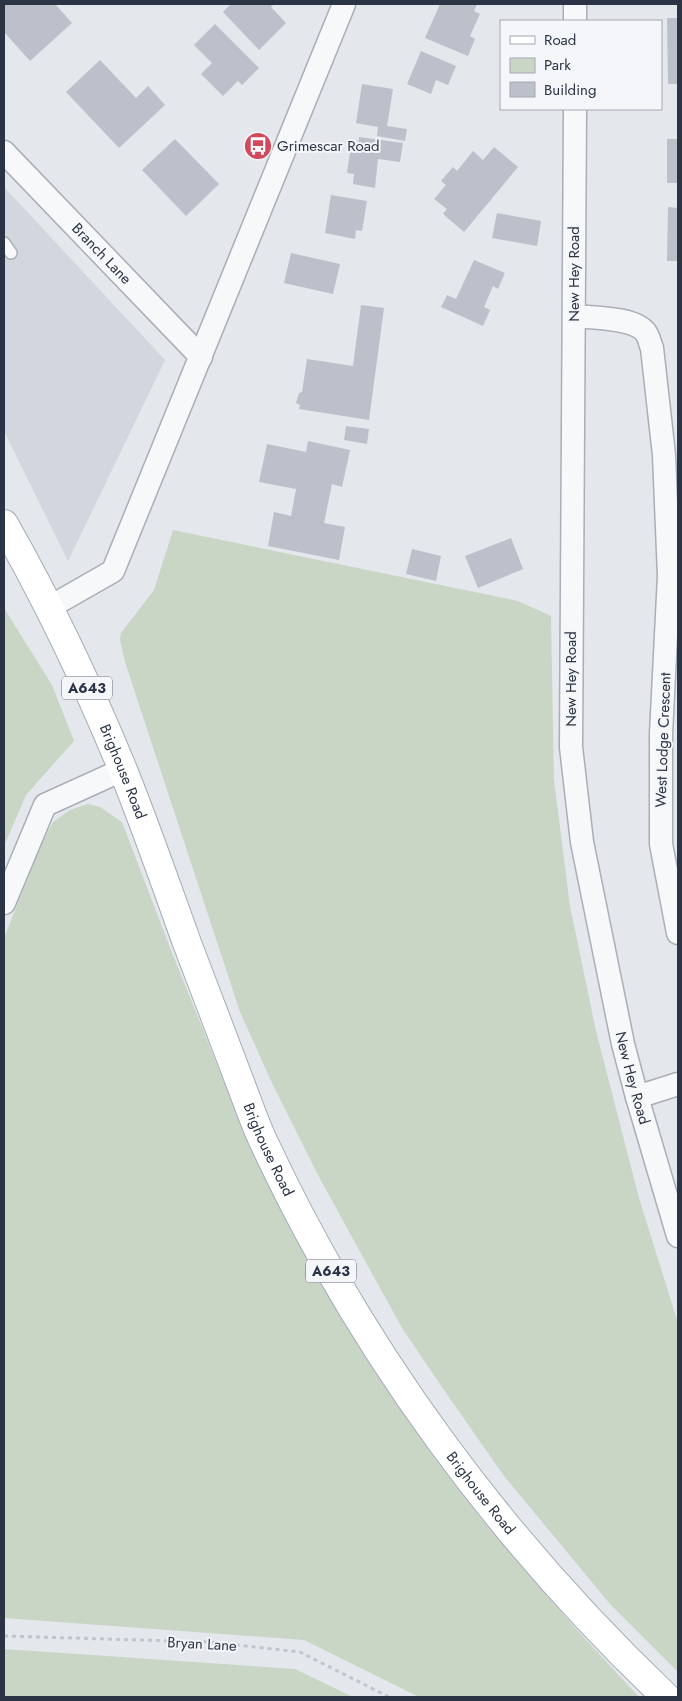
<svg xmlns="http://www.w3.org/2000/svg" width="682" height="1701" font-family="Jost,sans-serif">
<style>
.built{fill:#d2d6de}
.green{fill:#c9d6c5}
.building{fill:#bbc0ca}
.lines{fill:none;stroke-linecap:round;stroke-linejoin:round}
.lane-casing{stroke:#a9aeb7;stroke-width:14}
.street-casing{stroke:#a9aeb7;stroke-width:25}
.primary-casing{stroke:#a3abb8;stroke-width:30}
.path{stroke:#c2c5cb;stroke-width:3;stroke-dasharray:4 4;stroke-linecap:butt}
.lane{stroke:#f7f8fa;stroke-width:11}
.street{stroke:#f7f8fa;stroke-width:22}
.primary{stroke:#fff;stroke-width:28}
.labels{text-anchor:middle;stroke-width:4;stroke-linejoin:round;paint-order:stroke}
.shield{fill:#f4f6f9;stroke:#676e7b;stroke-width:1}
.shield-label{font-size:14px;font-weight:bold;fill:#2b3445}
.poi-label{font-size:15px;fill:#2b3445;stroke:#f4f6f9;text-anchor:start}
.street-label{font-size:15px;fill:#2b3445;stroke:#f4f6f9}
</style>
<rect width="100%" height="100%" fill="#e4e7ec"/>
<!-- built -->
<path class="built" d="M4 187 165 360 68 561 4 431Z"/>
<!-- green -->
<path class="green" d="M173 530 518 601 551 616 554 780 570 906 596 1031 639 1198 678 1323V1672L610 1604 504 1476 446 1393 402 1328 319 1177 272 1083 240 1012 125 662 120 640 121 633 154 590Z
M4 608 52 685 74 741 26 795 4 846Z
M88 804 100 807 122 822 169 945 222 1077 257 1153 295 1231 359 1346 444 1470 483 1521 576 1629 639 1697H419L304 1640 4 1618V938L41 845 53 822 70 810Z
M4 1649 295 1669 353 1697H4Z"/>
<!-- building -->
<path class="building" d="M4 4H55L72 23 30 61 4 32Z
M231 4H274L271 7 286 23 259 50 223 12Z
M440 4H477L474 11 480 14 470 36 475 39 468 56 425 38Z
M667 18H678V84H668Z
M215 24 259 68 242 85 238 81 223 96 201 74 212 63 194 45Z
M421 51 456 66 448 85 436 80 431 94 407 84Z
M100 60 136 98 148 86 165 105 119 148 66 92Z
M362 84 393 89 387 126 407 129 405 141 377 136 378 127 356 123Z
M359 137 403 143 400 162 378 159 375 188 353 184 354 174 347 173 351 145 358 146Z
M175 139 219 184 186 216 142 170Z
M667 139H678V183H667Z
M494 147 518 167 464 232 443 214 447 209 434 199 446 185 441 181 453 167 457 171 473 151 483 160Z
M331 195 367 201 362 231 356 230 355 239 325 233Z
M668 207 678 208V261H667Z
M497 213 541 221 537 246 492 238Z
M291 253 340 264 333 294 284 283Z
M474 260 505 273 498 289 493 286 484 307 490 310 483 326 441 307 447 295 456 299Z
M361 305 384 308 369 420 299 409 300 405 296 403 299 393 302 392 307 359 353 366Z
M346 426 369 429 367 444 344 440Z
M308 441 350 450 342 487 332 484 324 523 345 527 339 560 268 546 274 512 291 516 296 489 259 482 267 444 306 452Z
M511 538 523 569 478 588 465 556Z
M412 549 441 556 436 581 406 574Z"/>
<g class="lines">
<defs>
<path id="lane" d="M4 243 11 253"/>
<g id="street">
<path d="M575 21V4"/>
<path id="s1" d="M575 109 571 747 582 842 623 1044 637 1097 678 1236"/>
<path id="s2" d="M4 152 201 357"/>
<path d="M575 316C593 318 635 317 646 333 649 337 650 344 652 348L664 455 669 576 661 734V844L678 933"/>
<path d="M50 607 113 571 344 4"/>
<path d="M4 903 45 805 122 770"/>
<path d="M637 1097 678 1084"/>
</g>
<g id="primary">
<path id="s3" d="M4 524C49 603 88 685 123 770 146 827 166 885 187 943 204 988 221 1032 238 1077 247 1100 255 1125 266 1147 363 1354 501 1540 666 1697"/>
</g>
</defs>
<!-- lane casing -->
<use href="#lane" class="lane-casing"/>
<!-- street casing -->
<use href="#street" class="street-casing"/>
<!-- primary casing -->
<use href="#primary" class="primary-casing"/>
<!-- path -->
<path class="path" d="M4 1636 209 1642 300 1652 389 1697"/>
<!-- lane -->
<use href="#lane" class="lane"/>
<!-- street -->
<use href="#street" class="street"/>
<!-- primary -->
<use href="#primary" class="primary"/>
</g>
<!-- icons -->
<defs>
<symbol id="bus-disc" viewBox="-11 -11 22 22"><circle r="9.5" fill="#d1495b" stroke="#f4f6f9"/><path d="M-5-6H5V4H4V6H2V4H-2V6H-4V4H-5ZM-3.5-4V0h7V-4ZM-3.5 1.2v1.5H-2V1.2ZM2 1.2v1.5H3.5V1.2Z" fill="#fff"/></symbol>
</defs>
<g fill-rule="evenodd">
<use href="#bus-disc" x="242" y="130" width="32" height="32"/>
</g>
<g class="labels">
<!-- shield labels -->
<g class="shield">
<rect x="62" y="676.5" width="50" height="23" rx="4"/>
<rect x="306" y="1259.5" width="50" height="23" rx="4"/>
</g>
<g class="shield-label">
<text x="87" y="693">A643</text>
<text x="331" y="1276">A643</text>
</g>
<!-- poi labels -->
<g class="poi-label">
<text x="277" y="151">Grimescar Road</text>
</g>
<!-- street labels -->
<g class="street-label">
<text dy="5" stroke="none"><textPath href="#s2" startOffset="141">Branch Lane</textPath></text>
<text transform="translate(574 274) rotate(-90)" y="5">New Hey Road</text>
<text transform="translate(571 679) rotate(-90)" y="5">New Hey Road</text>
<text transform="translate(663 740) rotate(-88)" y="5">West Lodge Crescent</text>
<text dy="5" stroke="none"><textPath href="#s3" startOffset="275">Brighouse Road</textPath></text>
<text dy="5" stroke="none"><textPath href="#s1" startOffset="975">New Hey Road</textPath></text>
<text dy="5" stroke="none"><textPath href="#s3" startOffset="680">Brighouse Road</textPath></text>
<text dy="5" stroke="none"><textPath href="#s3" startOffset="1085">Brighouse Road</textPath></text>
<text transform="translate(202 1644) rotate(3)" y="5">Bryan Lane</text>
</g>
</g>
<!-- border -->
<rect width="682" height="1701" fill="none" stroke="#2b3445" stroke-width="10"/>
<!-- legend -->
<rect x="500" y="20" width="162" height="90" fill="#f4f6f9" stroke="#a4a8b1"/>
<rect x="510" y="36" width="25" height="8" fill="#ffffff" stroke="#a4a8b1"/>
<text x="544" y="45" font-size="15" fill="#2b3445">Road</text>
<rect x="510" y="58" width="25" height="15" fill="#c9d6c5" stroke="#a4a8b1"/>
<text x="544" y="70" font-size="15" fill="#2b3445">Park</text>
<rect x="510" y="82" width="25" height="15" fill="#bbc0ca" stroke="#a4a8b1"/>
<text x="544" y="95" font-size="15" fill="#2b3445">Building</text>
</svg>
